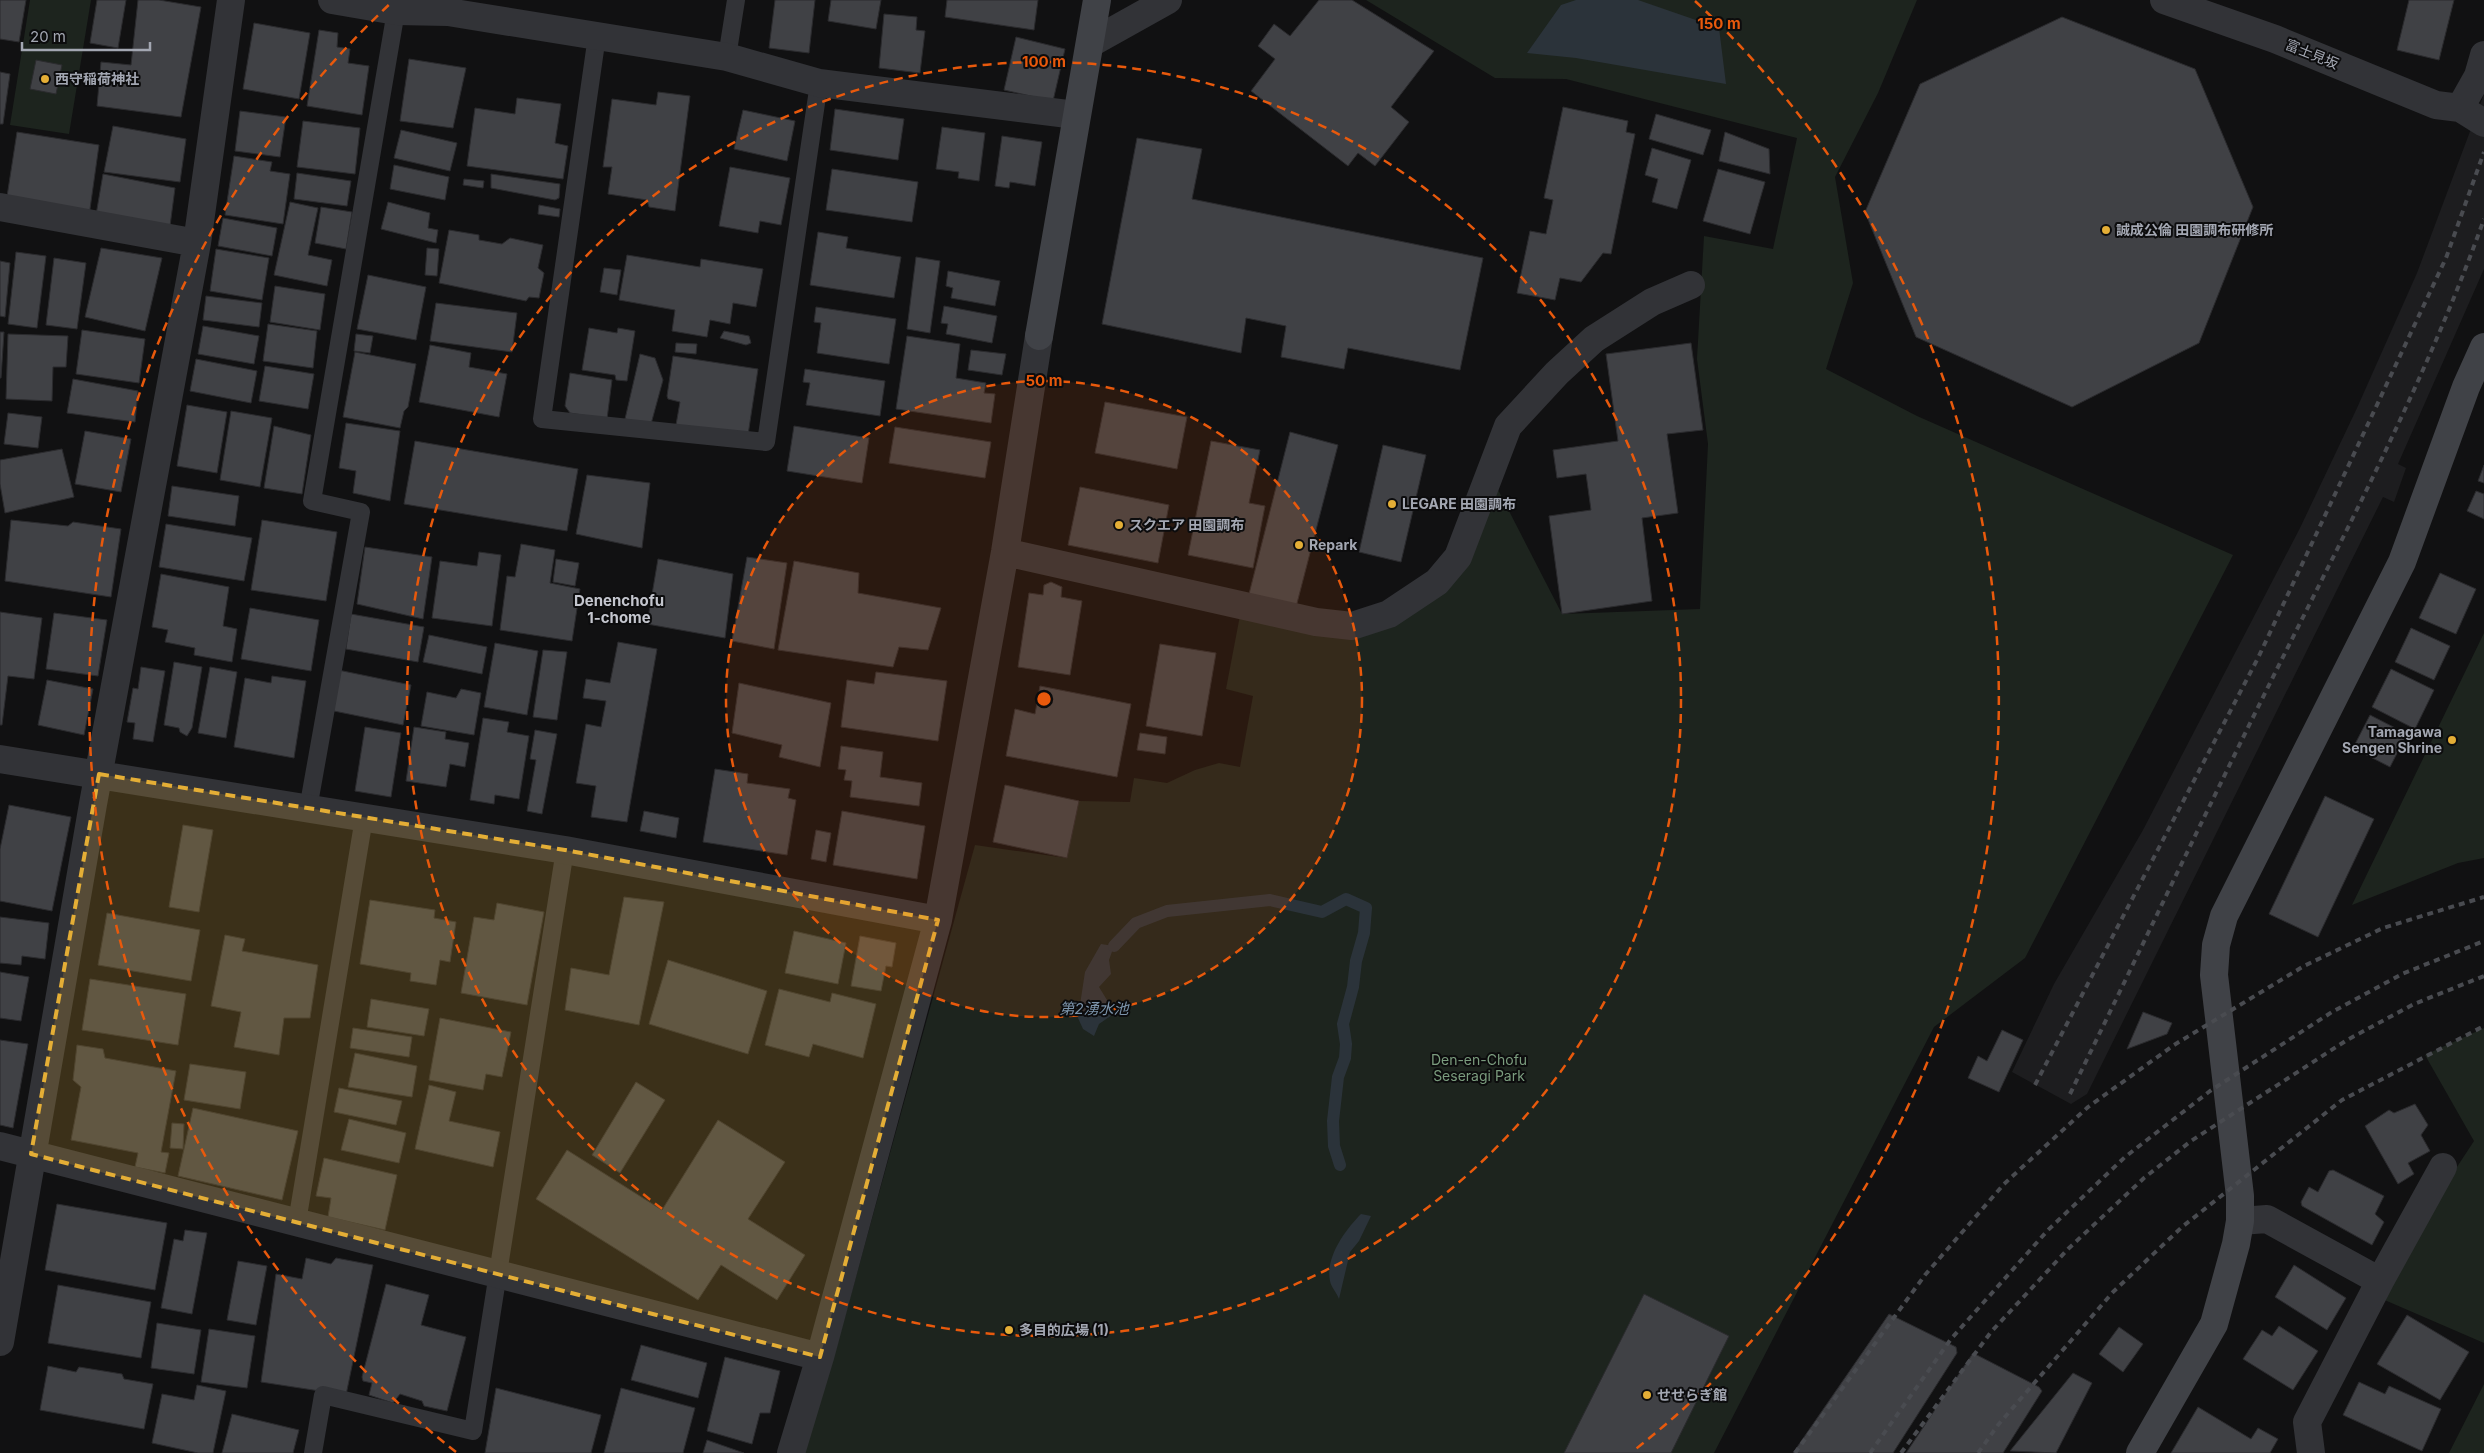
<svg xmlns="http://www.w3.org/2000/svg" width="2484" height="1453" font-family="Inter,'Noto Sans JP',sans-serif">
<style>
.built{fill:#1d1d1f}
.green{fill:#1d241e}
.water{fill:#2b333a}
.lines{fill:none;stroke-linecap:round;stroke-linejoin:round}
.stream{stroke:#2b333a;stroke-width:12}
.building{fill:#404145;stroke:#2b2b2e}
.lane{stroke:#323337;stroke-width:18}
.street{stroke:#323337;stroke-width:28}
.secondary{stroke:#404247;stroke-width:28}
.rail{stroke:#494b50;stroke-width:4;stroke-dasharray:6 5;stroke-linecap:butt}
.marked{fill:#e4ae36;fill-opacity:0.2;stroke:#e4ae36;stroke-width:4;stroke-dasharray:10 6;stroke-linejoin:round}
.ring{fill:none;stroke:#e8590c;stroke-width:2.5;stroke-dasharray:9 6}
.poi-dot{fill:#e4ae36;stroke:#0c0c0d;stroke-width:2}
.labels{text-anchor:middle;stroke-width:4;stroke-linejoin:round;paint-order:stroke}
.street-label{font-size:14px;fill:#a3a7b2;stroke:#0c0c0d}
.poi-label{font-size:14px;font-weight:bold;fill:#a3a7b2;stroke:#0c0c0d;text-anchor:start}
.park-label{font-size:14px;fill:#7b9c7e;stroke:#0c0c0d}
.neighbourhood-label{font-size:15px;font-weight:bold;fill:#c4c6ce;stroke:#0c0c0d}
.water-label{font-size:15px;font-style:italic;fill:#7c94ab;stroke:#0c0c0d}
.centre{fill:#e8590c;stroke:#0c0c0d;stroke-width:2.5}
.ring-label{font-size:15px;text-anchor:middle;font-weight:bold;fill:#e8590c;stroke:#0c0c0d;stroke-width:4;stroke-linejoin:round;paint-order:stroke}
</style>
<rect width="100%" height="100%" fill="#111112"/>
<!-- built -->
<path class="built" d="M2484 94V269L2398 464 2406 468 2394 502 2383 497 2087 1094 2071 1104 2012 1072 2054 984 2143 830 2300 528 2357 408 2417 273Z"/>
<!-- green -->
<path class="green" d="M30 0H91L69 134 10 125Z
M1366 0H1917L1878 93 1835 177 1853 283 1826 369 1917 416 2233 555 2025 958 1934 1027 1714 1453H800L836 1349 975 845 1066 858 1079 801 1130 802 1134 778 1167 783 1195 770 1219 763 1240 767 1253 696 1226 689 1242 605 1352 626 1437 582 1492 478 1562 614 1700 609 1708 444 1697 359 1704 236 1773 249 1797 138 1566 79 1495 78Z
M2484 633V858L2458 863 2352 905Z
M2484 1028V1343L2373 1295 2474 1141 2425 1055Z
M2484 1384V1453H2449Z"/>
<!-- water -->
<path class="water" d="M1576 0H1638L1719 28 1726 84 1576 58 1527 53 1561 5Z
M1101 944 1114 946 1109 960 1111 974 1099 987 1115 1013 1099 1024 1094 1036 1083 1029 1078 1018 1085 972Z
M1361 1214 1371 1216 1359 1241 1350 1252 1339 1299C1337 1293 1331 1287 1330 1281 1325 1257 1346 1229 1361 1214Z"/>
<g class="lines">
<!-- stream -->
<path class="stream" d="M1114 946 1136 923 1167 911 1270 900 1322 912 1346 899 1366 908 1364 933 1356 961 1353 987 1343 1024 1346 1044 1345 1058 1338 1077 1333 1121 1334 1146 1340 1165"/>
</g>
<!-- building -->
<path class="building" d="M0 0H26L19 42 0 39Z
M97 0H126L118 48 90 43Z
M138 0H159L201 7 181 117 97 106 101 62 131 65Z
M775 0H815L809 53 769 48Z
M831 0H881L876 29 828 21Z
M947 0H1038L1034 30 945 17Z
M1319 0H1352L1434 51 1391 107 1409 122 1375 166 1358 153 1348 166 1251 91 1275 59 1258 46 1274 24 1290 36Z
M2409 0H2454L2439 60 2397 50Z
M884 14 917 17 916 30 925 31 920 73 879 68Z
M2062 17 2195 69 2253 207 2199 343 2072 407 1916 337 1865 212 1920 84Z
M254 23 310 33 299 99 243 89Z
M319 30 338 33 337 47 350 49 348 63 369 66 362 115 307 106Z
M1016 37 1065 49 1053 101 1004 90Z
M409 59 466 68 453 128 400 121Z
M36 60 62 65 56 94 30 89Z
M0 72 10 74 3 124H0Z
M658 92 690 96 675 211 649 207 647 200 608 194 612 167H603L612 99 656 105Z
M517 98 561 104 555 143 568 146 563 179 467 166 475 108 515 114Z
M1563 107 1628 121 1626 132 1635 134 1611 254 1603 253 1581 282 1560 278 1555 300 1517 293 1530 231 1546 234 1553 200 1544 198Z
M835 109 904 119 898 160 830 150Z
M743 110 795 121 787 161 734 149Z
M240 111 286 117 280 157 235 151Z
M1656 114 1711 130 1703 155 1649 139Z
M303 121 360 128 355 174 297 167Z
M113 126 186 139 180 182 104 172Z
M942 127 985 133 979 181 958 178 959 172 936 169Z
M401 130 457 143 450 171 394 158Z
M17 132 99 145 89 216 6 203Z
M1725 132 1769 149 1770 174 1719 161Z
M1002 136 1042 142 1035 186 1010 182 1009 188 995 186Z
M1137 138 1202 149 1192 199 1483 258 1460 370 1348 348 1344 369 1281 357 1286 326 1246 318 1241 353 1102 324Z
M1652 148 1691 160 1677 209 1652 202 1658 179 1645 175Z
M234 156 272 162 270 171 290 174 283 224 225 215Z
M394 165 449 177 445 200 390 189Z
M730 167 790 178 781 225 760 221 758 233 719 226Z
M832 169 918 182 912 222 826 210Z
M1718 169 1765 182 1750 234 1703 221Z
M297 173 351 181 347 206 294 199Z
M103 174 175 188 170 226 96 215Z
M491 174 560 184 559 198 555 200 491 188Z
M464 179 484 181 483 188 463 185Z
M290 202 318 208 308 255 332 260 327 286 274 275Z
M388 202 430 213 428 228 438 230 436 243 381 229Z
M539 205 560 209 559 217 538 214Z
M321 207 352 212 346 249 315 243Z
M223 218 277 228 272 256 218 246Z
M449 230 479 235V240L502 244 510 238 543 245 538 268 544 273 539 298 529 297 526 301 439 283Z
M818 232 848 237 846 248 901 257 894 298 810 285Z
M101 248 162 258 145 331 85 317Z
M427 248 439 249 437 276 425 275Z
M216 249 269 258 262 300 210 291Z
M16 252 46 256 37 328 8 324Z
M627 255 700 267 701 259 763 269 756 307 733 303 730 324 710 320 707 337 672 331 675 310 619 300Z
M916 257 940 261 930 333 907 329Z
M54 258 86 263 77 329 46 325Z
M0 261 10 263 5 317 0 316Z
M604 268 621 270 617 295 600 292Z
M948 271 1000 281 995 306 951 298 953 288 946 286Z
M368 275 426 287 416 340 357 329Z
M275 286 325 294 320 330 270 322Z
M206 296 262 303 259 327 203 320Z
M436 303 517 313 512 352 430 341Z
M944 306 997 316 992 343 946 334 948 324 941 323Z
M816 307 896 319 889 364 817 353 821 323 814 322Z
M268 324 317 331 313 368 263 361Z
M203 326 259 336 254 364 198 354Z
M589 328 617 333 618 328 635 331 627 381 616 380 615 375 582 370Z
M82 330 145 339 139 383 76 374Z
M724 331 749 336 751 343 746 345 720 338Z
M0 332H4L1 378H0Z
M8 334 68 336 66 367H53L52 401 6 399Z
M356 334 373 336 370 353 354 351Z
M907 336 960 344 956 378 986 383 984 393 995 394 991 423 896 409Z
M676 343 697 344 696 354 675 352Z
M1691 343 1703 430 1667 434 1678 513 1642 518 1652 601 1562 614 1549 516 1591 510 1586 474 1557 478 1553 450 1618 441 1606 354Z
M430 345 471 353 469 367 507 374 499 417 419 402Z
M971 350 1006 354 1002 375 968 370Z
M355 352 416 364 408 407 404 411 400 428 343 417Z
M640 354 655 358 663 380 651 424 625 419Z
M673 356 758 369 748 435 676 425 680 402 668 399 667 396Z
M196 359 257 371 251 403 190 391Z
M265 366 314 374 308 409 259 401Z
M805 369 885 381 880 416 806 405 810 383 803 382Z
M570 373 612 380 607 419 570 413 565 406Z
M73 379 138 391 135 422 67 413Z
M1105 402 1187 417 1177 469 1095 453Z
M187 405 227 412 217 473 177 466Z
M231 411 272 418 260 487 220 480Z
M8 413 42 417 38 448 4 444Z
M346 423 400 431 390 501 353 493 356 471 339 468Z
M274 426 311 435 302 494 264 488Z
M794 426 869 438 862 483 787 471Z
M895 427 991 442 985 478 889 463Z
M85 431 131 439 121 492 75 484Z
M1290 432 1338 445 1295 611 1249 594Z
M415 441 578 469 567 531 404 504Z
M1211 441 1260 450 1249 503 1265 506 1253 568 1188 555Z
M1383 445 1426 455 1401 562 1359 552Z
M62 449 74 497 5 513 0 484V460Z
M2484 465V483L2478 481Z
M587 475 650 483 642 548 576 534Z
M172 486 239 496 235 526 168 516Z
M1080 487 1169 505 1158 563 1068 545Z
M2476 491 2484 494V519L2467 511Z
M11 520 68 526 73 522 121 529 111 597 5 581Z
M262 520 337 532 326 601 251 590Z
M166 524 252 538 244 581 159 567Z
M521 544 555 550 550 583 580 589 572 641 500 630 507 576 515 577Z
M365 547 432 557 423 619 357 604Z
M479 552 501 555 492 626 432 618 440 561 477 566Z
M747 557 787 563 774 649 732 641Z
M556 559 579 563 575 586 553 582Z
M658 559 733 574 725 638 647 624Z
M794 561 859 573 858 593 941 608 928 650 899 647 893 667 778 650Z
M2440 573 2476 589 2456 634 2419 618Z
M161 574 229 587 223 626 237 629 232 662 194 655 195 648 165 642 168 630 152 627Z
M1051 582 1062 587 1061 597 1082 601 1070 675 1018 667 1029 593 1043 595 1044 585Z
M250 608 319 620 311 671 241 659Z
M0 612 42 618 34 679 8 676 2 725H0Z
M54 613 107 620 98 676 46 669Z
M351 614 424 627 418 662 346 649Z
M2411 628 2450 646 2434 680 2395 662Z
M429 635 487 647 482 674 423 662Z
M618 642 657 649 627 822 591 817 596 786 576 783 586 724 601 727 606 701 583 698 586 679 610 683Z
M495 643 538 651 527 715 484 707Z
M1160 644 1216 653 1202 736 1146 726Z
M543 650 567 652 557 720 533 717Z
M174 662 202 667 192 728 187 736 180 732 179 728 164 725Z
M141 667 165 671 153 742 133 739 135 723 127 722 133 688 138 689Z
M210 667 237 672 226 738 198 733Z
M2391 669 2434 690 2415 729 2372 707Z
M338 670 411 685 403 725 329 710Z
M876 672 947 681 938 741 841 727 847 680 874 684Z
M272 676 306 681 294 758 234 747 245 678 271 683Z
M47 680 93 689 84 735 38 725Z
M739 683 831 703 820 767 779 757 782 745 732 733Z
M1040 686 1131 704 1117 777 1006 756 1015 709 1035 714Z
M461 689 481 693 474 735 421 726 427 692 456 698Z
M2370 715 2407 734 2390 767 2353 748Z
M483 718 509 722 507 732 529 736 519 799 495 795 494 804 470 800Z
M365 727 401 733 391 797 355 791Z
M414 727 446 732 445 739 469 743 465 767 450 764 446 787 406 781Z
M535 730 557 734 542 814 527 811 536 760 530 759Z
M1140 733 1167 737 1165 754 1137 750Z
M841 746 883 752 880 777 922 783 919 806 850 797 852 781 844 780 846 770 838 769Z
M715 769 748 774 747 783 790 789 788 798 796 800 787 855 703 842Z
M1005 785 1079 801 1067 858 993 842Z
M2325 796 2374 819 2318 937 2269 914Z
M9 805 71 817 52 911 0 901V849Z
M644 811 679 818 676 838 640 831Z
M842 811 925 826 917 879 833 865Z
M183 825 213 830 199 912 169 907Z
M816 830 831 833 826 862 811 859Z
M624 897 664 902 639 1025 565 1010 571 968 609 975Z
M370 900 435 910 434 918 456 922 450 962 440 960 436 985 410 981 411 973 360 964Z
M497 903 544 912 527 1005 461 993 474 917 494 920Z
M107 913 200 930 191 981 98 965Z
M0 917 49 923 45 959 22 956 21 965 0 963Z
M794 931 846 943 838 984 785 973Z
M225 935 245 939 242 951 318 965 310 1018H284L279 1055 234 1047 241 1012 211 1006Z
M860 936 896 943 892 967 886 966 881 991 851 986Z
M668 960 767 991 748 1054 649 1024Z
M0 972 29 977 21 1021 0 1018Z
M90 979 186 994 178 1045 82 1030Z
M779 989 830 1002 832 993 876 1004 863 1058 813 1044 809 1057 765 1045Z
M371 999 429 1009 424 1036 367 1027Z
M2143 1012 2172 1023 2167 1034 2127 1049Z
M440 1018 511 1032 502 1077 486 1074 483 1090 429 1080Z
M353 1028 412 1037 409 1057 350 1048Z
M2002 1030 2023 1040 1999 1092 1968 1078 1978 1056 1987 1061Z
M0 1040 28 1044 13 1128 0 1125Z
M77 1045 103 1049 105 1058 176 1071 161 1152 169 1153 165 1173 135 1167 138 1153 71 1140 81 1087 73 1080Z
M355 1053 417 1066 412 1097 348 1087Z
M190 1064 246 1072 240 1109 184 1100Z
M636 1082 665 1100 620 1173 592 1155Z
M429 1085 456 1092 449 1121 500 1132 493 1167 415 1149Z
M339 1088 402 1101 396 1125 334 1112Z
M2415 1104 2428 1125 2421 1135 2430 1151 2408 1163 2414 1174 2398 1184 2365 1126 2389 1110 2394 1113Z
M193 1108 298 1131 282 1200 178 1176Z
M349 1119 406 1133 399 1163 341 1150Z
M718 1120 785 1162 748 1219 805 1255 777 1300 721 1265 698 1300 536 1199 567 1150 662 1210Z
M172 1123 184 1124 183 1149 170 1148Z
M324 1158 397 1175 385 1230 328 1217 331 1198 316 1196Z
M2333 1170 2384 1196 2375 1214 2384 1222 2372 1245 2302 1206 2301 1202 2309 1187 2318 1192 2329 1171Z
M57 1204 167 1223 155 1290 45 1270Z
M185 1230 207 1233 192 1314 161 1308 174 1239 183 1241Z
M306 1258 331 1264 336 1258 373 1265 346 1395 261 1382 276 1274 302 1279Z
M238 1261 267 1266 256 1325 227 1320Z
M2294 1265 2346 1298 2327 1330 2275 1297Z
M386 1284 429 1295 421 1325 466 1337 447 1411 424 1406 422 1401 400 1394 393 1403 369 1395 372 1383 363 1381 362 1377Z
M58 1285 151 1302 141 1358 48 1343Z
M1644 1294 1729 1336 1671 1453H1564Z
M1889 1314 1956 1347 1957 1353 1893 1453H1793Z
M2407 1315 2469 1352 2440 1400 2377 1364Z
M157 1323 201 1330 194 1374 151 1368Z
M2279 1326 2318 1351 2293 1390 2243 1359 2262 1330 2272 1336Z
M2119 1327 2143 1344 2123 1372 2099 1354Z
M209 1329 255 1336 247 1388 201 1382Z
M641 1345 707 1363 698 1398 631 1380Z
M1973 1353 2039 1387 2042 1391 2003 1453H1906Z
M725 1357 780 1371 770 1413H760L752 1444 707 1431Z
M48 1366 76 1372 79 1367 122 1374 124 1379 153 1384 144 1429 40 1410Z
M2073 1373 2092 1383 2056 1453 2010 1451Z
M2359 1382 2385 1394 2389 1386 2441 1409 2422 1451 2343 1415Z
M197 1385 226 1391 213 1453H198L152 1443 162 1394 194 1400Z
M496 1388 601 1415 591 1453H485Z
M621 1388 695 1408 683 1453H604Z
M2198 1407 2251 1439 2258 1428 2278 1439 2270 1453H2171Z
M232 1414 299 1430 293 1453H222Z
M707 1440 744 1453H703Z"/>
<g class="lines">
<!-- lane -->
<path class="lane" d="M597 36 542 419 766 442 819 83
M727 57 736 0
M308 809 361 512 312 501 396 11
M297 1222 364 818
M313 1453 323 1395 473 1431 565 850"/>
<!-- street -->
<path class="street" d="M332 0 396 11 448 12 727 57 819 83 1076 115
M2164 0 2275 39 2436 105 2460 108 2484 123
M1091 43 1168 0
M2460 108 2478 76 2484 55
M0 207 197 243
M1005 552 1316 622 1352 626 1389 614 1437 582 1458 557 1508 426 1557 373 1594 339 1652 302 1691 285
M0 759 565 850 938 920
M0 1146 820 1357
M2240 1221 2267 1219 2380 1281
M0 1342 93 804 197 243 231 0
M791 1453 820 1357 938 920 1005 552 1039 336
M2311 1453 2307 1422 2380 1281 2443 1167"/>
<!-- secondary -->
<path class="secondary" d="M1039 336 1097 0
M2140 1453 2214 1324 2236 1244 2240 1221V1196L2214 975 2216 945 2224 916 2402 562 2466 387 2484 347"/>
<!-- rail -->
<path class="rail" d="M2035 1085 2258 658 2446 258 2484 152
M2070 1094C2140 951 2208 807 2279 665 2352 519 2429 373 2484 219
M1795 1453 1925 1275 2004 1184 2088 1107 2174 1045 2304 966 2383 928 2484 897
M1870 1453 1951 1339 2048 1230 2125 1157 2210 1091 2332 1012 2402 974 2484 941
M1901 1453 1991 1332 2068 1249 2144 1178 2191 1141 2347 1040 2414 1004 2484 976
M1978 1453 1998 1425 2113 1292 2182 1227 2342 1100 2484 1026"/>
</g>
<!-- marked area -->
<path class="marked" d="M99 774 565 850 938 920 820 1357 31 1154Z"/>
<!-- distance rings -->
<circle cx="1044" cy="699" r="318" fill="#e8590c" fill-opacity=".12"/>
<g class="ring">
<circle cx="1044" cy="699" r="318"/>
<circle cx="1044" cy="699" r="637"/>
<path d="M456 1452A955 955 0 0 1 393 1M1695 1A955 955 0 0 1 1632 1452"/>
</g>
<!-- markers -->
<g class="poi-dot">
<circle cx="45" cy="79" r="5"/>
<circle cx="2106" cy="230" r="5"/>
<circle cx="1392" cy="504" r="5"/>
<circle cx="1119" cy="525" r="5"/>
<circle cx="1299" cy="545" r="5"/>
<circle cx="2452" cy="740" r="5"/>
<circle cx="1009" cy="1330" r="5"/>
<circle cx="1647" cy="1395" r="5"/>
</g>
<g class="labels">
<!-- street labels -->
<g class="street-label">
<text transform="translate(2312 54) rotate(22)" y="5">富士見坂</text>
</g>
<!-- poi labels -->
<g class="poi-label">
<text x="55" y="84">西守稲荷神社</text>
<text x="2116" y="235">誠成公倫 田園調布研修所</text>
<text x="1402" y="509">LEGARE 田園調布</text>
<text x="1129" y="530">スクエア 田園調布</text>
<text x="1309" y="550">Repark</text>
<text x="2442" y="737" text-anchor="end">Tamagawa<tspan x="2442" dy="16">Sengen Shrine</tspan></text>
<text x="1019" y="1335">多目的広場 (1)</text>
<text x="1657" y="1400">せせらぎ館</text>
</g>
<!-- park labels -->
<g class="park-label">
<text x="1479" y="1065">Den-en-Chofu<tspan x="1479" dy="16">Seseragi Park</tspan></text>
</g>
<!-- neighbourhood labels -->
<g class="neighbourhood-label">
<text x="619" y="606">Denenchofu<tspan x="619" dy="17">1-chome</tspan></text>
</g>
<!-- water labels -->
<g class="water-label">
<text x="1094" y="1014">第2湧水池</text>
</g>
</g>
<circle cx="1044" cy="699" r="8" class="centre"/>
<g class="ring-label">
<text x="1719" y="29">150 m</text>
<text x="1044" y="67">100 m</text>
<text x="1044" y="386">50 m</text>
</g>
<!-- scale -->
<path d="M22 42v8h128v-8" fill="none" stroke="#a3a7b2" stroke-width="2.5"/>
<text x="30" y="42" font-size="15" fill="#a3a7b2" stroke="#0c0c0d" stroke-width="4" paint-order="stroke">20 m</text>
</svg>
